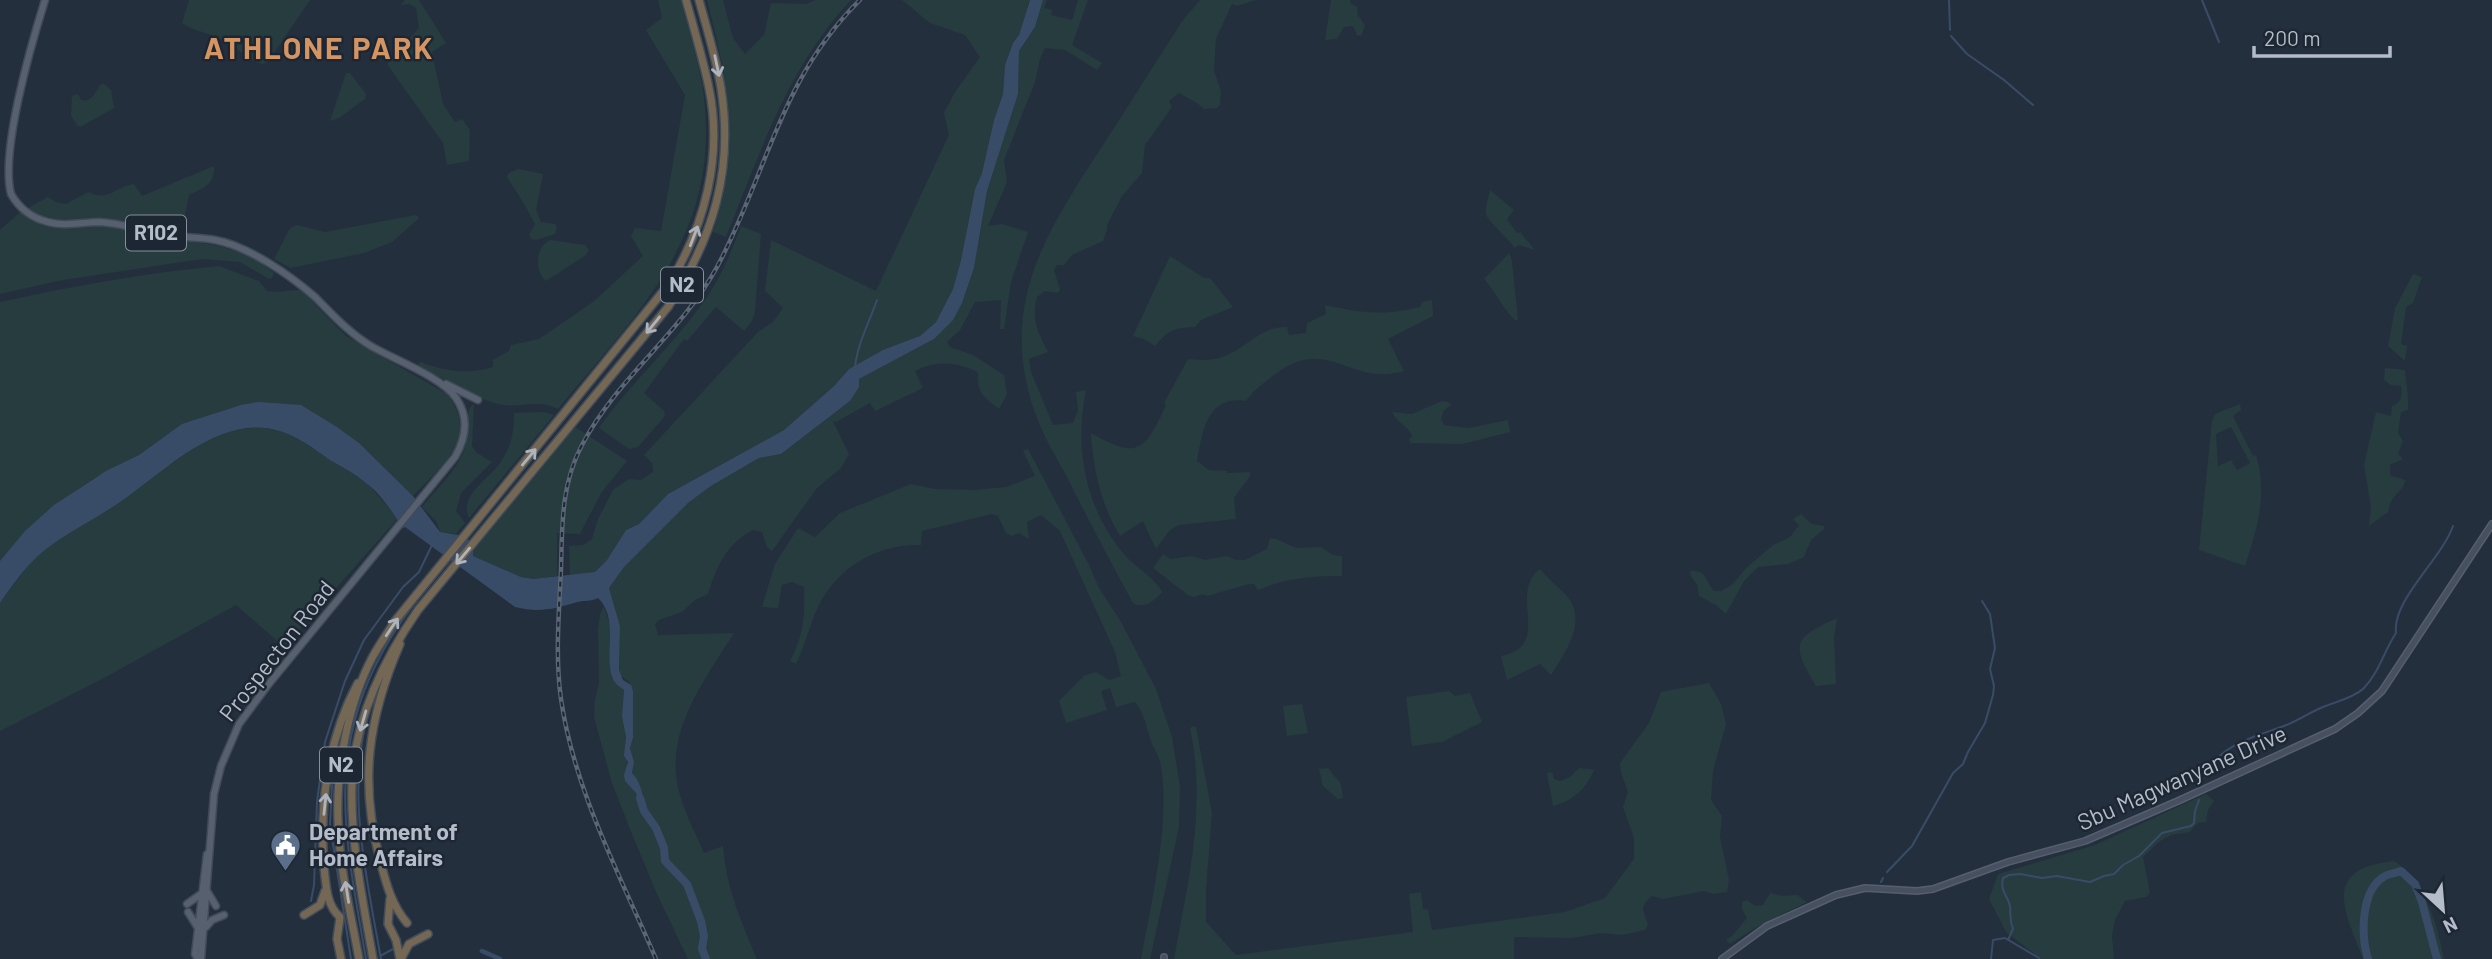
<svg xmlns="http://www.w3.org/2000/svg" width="2492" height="959" font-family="Barlow,sans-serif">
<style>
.green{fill:#263c3f;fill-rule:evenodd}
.water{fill:#394c67}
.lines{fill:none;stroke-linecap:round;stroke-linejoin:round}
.stream{stroke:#394c67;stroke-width:2}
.canal{stroke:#394c67;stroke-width:4.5}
.river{stroke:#394c67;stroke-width:8}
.secondary-casing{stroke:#565f6c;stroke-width:8}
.primary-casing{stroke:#414a57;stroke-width:9}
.highway-casing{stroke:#434c59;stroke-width:10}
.secondary{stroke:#465061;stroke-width:5}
.primary{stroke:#56606e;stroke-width:6}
.highway{stroke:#746855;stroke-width:7}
.rail-casing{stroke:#5a6575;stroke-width:4.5}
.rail{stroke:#1d2633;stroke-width:2;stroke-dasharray:5;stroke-linecap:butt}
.oneway{stroke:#aeb4bd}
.labels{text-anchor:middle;stroke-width:5;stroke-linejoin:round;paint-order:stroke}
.shield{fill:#1d2633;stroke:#878f9c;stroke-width:2}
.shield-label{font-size:21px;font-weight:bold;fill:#b4bcc9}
.street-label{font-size:23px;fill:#b4bcc9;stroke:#1d2633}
.poi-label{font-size:23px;font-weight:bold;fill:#b4bcc9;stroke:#1d2633;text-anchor:start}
.district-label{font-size:30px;font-weight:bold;letter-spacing:2px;fill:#d59563;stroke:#1d2633}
</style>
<rect width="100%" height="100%" fill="#242f3e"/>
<!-- green -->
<path class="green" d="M189 0H310L268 62 262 64C248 59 237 48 223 40 210 33 193 31 182 23Z
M405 0H419L446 43 432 52 443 104 455 122 462 119 470 130 469 161 447 165 443 143 387 64 419 28 416 8 409 4 401 5Z
M658 0H681C689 32 700 65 704 98 720 236 638 312 558 409 536 398 520 409 498 404 477 399 440 376 418 366V364L421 362C442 371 471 375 493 367V360L509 351 511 345 539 339 593 302 643 256 631 236 635 228 661 231 685 95 646 30 662 18Z
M707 0H723L733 38 745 54 764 35 771 3 806 4 816 0H851C788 67 760 153 726 237L713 232C742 146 729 86 707 0Z
M902 0H1030L1019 35 1013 43 1005 65 1003 94 994 120 982 173 975 189 961 260 953 289 936 322 920 336 849 369 834 386 784 430 668 494 639 524 626 530 607 560 595 572 570 576 569 546 583 545 592 539 598 519 613 490 629 479 641 480 653 472 652 463 644 455 758 332 773 322 783 308 765 291 771 240 876 291 949 135 944 113 955 92 980 57 965 35 930 23Z
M1043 0H1047L1044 8 1052 10 1051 15 1072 20 1078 0H1088L1072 45 1102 63 1097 70 1065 50 1045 48 1040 59 1035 82 1004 160 1007 182 988 226 1002 224 1028 232 1011 282 1004 329H1000L1001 300 975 302 960 330 947 342 950 347 973 355 1004 375 1007 394 999 409C983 396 977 394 978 372 956 362 937 360 915 371L923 388 875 411 870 403 836 422 833 421 849 454 841 468 817 488 772 551 767 547 762 532 753 530C727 543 716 568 708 594L695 600 682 612 659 620 655 624 658 635 734 633C706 678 665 730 678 787 683 810 695 832 704 853L723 846C726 887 741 921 757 959H688L656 892 630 829 612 783 594 717 595 700 599 683 598 629 600 614 604 606 610 625V668L615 683 624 690 622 716 625 729 628 783 636 793 640 806 643 795 632 773 634 762 630 748 633 738V691L629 682 621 676 619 670 620 626 609 588 624 567 688 503 711 486 759 458 781 454 850 401 859 379 934 339 962 303 974 268 987 191 1018 94 1019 51 1035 27Z
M1200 0H1256L1237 6 1232 4 1216 39 1214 71 1221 91 1220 105 1217 108 1204 109 1197 103 1179 93 1169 101 1172 107 1145 145 1142 173 1122 196 1107 225V230L1103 241 1072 255 1064 265H1057L1054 270 1060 289 1058 293 1045 291 1037 297C1031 319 1038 333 1048 352L1029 359 1031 372 1053 425 1073 423 1078 410 1076 392 1086 390C1074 448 1085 508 1124 554 1134 566 1157 580 1162 592 1156 600 1143 610 1133 603 1110 561 1088 519 1067 477 1055 455 1042 434 1034 410 998 303 1047 231 1103 145 1130 103 1156 62 1183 20Z
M1331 0H1350L1351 4 1357 7 1358 15 1365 26 1361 36 1357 35 1353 26 1344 27 1337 39 1325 40Z
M346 73H350L366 94 365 99 339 118 330 121Z
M103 83 111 90 114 108 82 126H78L71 116 72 96 78 94 81 100C94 103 95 89 103 83Z
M214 166C215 185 203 188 189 195L182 230 185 241C219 245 248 250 274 273L272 278 269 279 240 262 202 259 63 280 0 294V230L19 213 48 197 56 202 66 204 88 192C110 202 114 187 134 184L142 196Z
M518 169 543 174 536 210 541 222 555 224 557 227 555 234 536 240 531 239 529 234 535 225C527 207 517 193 507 177L509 173Z
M1490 190 1514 210 1507 219 1517 233 1520 232 1535 250 1518 245 1515 248C1509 239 1486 220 1486 213 1485 206 1489 197 1490 190Z
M416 215 419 217 417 220 392 242 364 253 291 268 274 259 290 228 297 225 325 232Z
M741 226 761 234 755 311 752 321 744 331 716 307 687 341 684 339 644 393 664 411 665 416 638 447 629 449 599 428C632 381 677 342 709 294 723 273 732 250 741 226Z
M550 240 585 245 589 250 586 255 546 281C534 271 535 247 550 240Z
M1509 253 1512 261 1518 320H1515C1502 308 1496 292 1484 279Z
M1170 256 1204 278H1210L1233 307 1201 320 1195 327C1173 328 1170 329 1155 346L1144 339 1133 336Z
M219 266 259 281 267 291C278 293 289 290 301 290L346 336 447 394C480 438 443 465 413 496L359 443 337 427 302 408 161 439 139 455 93 479 71 494 15 544 0 561V302C73 286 145 273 219 266Z
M2413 274 2422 277 2413 303 2406 307 2401 344 2407 346 2405 361 2388 346 2395 308Z
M1432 300 1433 316 1388 339 1404 371C1349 387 1328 333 1274 375 1264 383 1254 390 1246 401 1207 394 1202 433 1197 461L1209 470 1227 471V473L1250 472V476L1234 498 1236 519 1179 525 1170 530 1156 549 1143 521 1120 536C1101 505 1093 469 1091 433 1138 460 1145 451 1166 405L1164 403 1188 359C1199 360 1211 361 1222 357 1247 349 1259 326 1287 327L1289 335 1306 333 1307 323 1326 314 1325 305C1362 313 1383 316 1420 307L1422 302Z
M2385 368 2405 370C2406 384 2409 396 2408 410L2401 412 2398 433 2403 441 2398 454 2403 459 2390 465V475L2405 480C2404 493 2391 492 2388 512L2369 526 2371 507 2364 465 2376 412 2391 416 2392 406C2402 402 2402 395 2401 386L2391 385 2384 380Z
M1442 401 1448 402 1452 405 1444 410 1441 419 1444 425 1468 428 1508 420 1510 432 1462 444 1411 443 1409 440 1412 436C1408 425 1396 423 1392 412L1412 414Z
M474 404 472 446 477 453 492 462 461 493 456 511 465 523 456 534 440 532 436 521 422 507C437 488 460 468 466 444 470 432 463 411 474 404Z
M2240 404 2241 410 2233 416 2253 456 2256 455C2268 494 2257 529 2245 566L2199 550 2212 421 2215 414ZM2231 427 2250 463 2237 470 2231 460 2218 466 2216 434Z
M543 412 554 415 469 518C458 494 491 479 502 460 512 444 514 431 514 413Z
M259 427 279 430 295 437 367 483 398 518 284 647 236 605 104 678 0 731V603L11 588 40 550 211 437 235 430Z
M575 427 627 461 601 493 580 534 557 533V576L533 579 521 577 473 556V551Z
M1028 449 1088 563 1099 588 1121 622 1156 689 1172 737 1180 787 1179 827 1150 959H1141C1151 903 1172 816 1160 761 1158 754 1153 748 1151 741 1146 727 1145 714 1135 702L1116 707 1110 688 1101 691 1107 710 1066 723 1059 701 1084 676 1096 672 1109 680 1121 676 1115 652 1060 531 1041 515 1027 522 1029 539 1019 533 1012 536 1006 533 998 516 992 514 922 531 921 545C876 544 836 568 817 609 809 627 805 646 796 664L790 661C804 634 805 617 804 587L792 582 782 585 778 608 762 607 775 564 798 528 815 537 840 513 911 484 935 489 974 490 1006 487 1035 476 1023 451Z
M1801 514 1812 524 1824 526V529L1811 540 1804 557 1788 564 1758 567 1744 581 1726 614 1716 605 1699 596 1697 584 1691 577 1690 571C1708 570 1705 581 1714 591H1721L1732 585 1746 568 1773 545 1790 537 1799 525 1793 519Z
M1270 538 1276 539 1296 548 1321 547 1333 555 1342 556V576C1313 576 1285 578 1258 590L1254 584H1249L1207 596 1203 594 1194 597 1188 595 1153 568 1163 554 1170 559 1191 556 1205 560 1226 556 1236 560H1245L1267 549Z
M1540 569C1548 578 1556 585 1564 593 1590 618 1566 652 1551 675L1540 664 1507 680 1501 656C1554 646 1507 593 1540 569Z
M1837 618 1834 638 1836 684 1816 686C1791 645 1792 638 1837 618Z
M1709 683 1721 704 1726 724 1713 771 1711 800 1722 816 1720 837 1729 880 1727 892 1713 894 1704 891 1663 899 1652 896C1638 908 1644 910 1648 925L1645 930 1622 935 1601 933 1572 938 1514 937V959H1174C1188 882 1207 807 1190 729L1192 726 1196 727 1212 813 1206 890V922L1236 955 1413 932 1409 894 1421 892 1423 909 1428 910 1432 930 1565 912 1605 898 1634 859V838L1623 807 1628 792 1621 773 1620 763 1649 723 1661 692Z
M1449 691 1455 696 1470 693 1482 722 1442 742 1412 746 1406 697Z
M1302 704 1308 733 1287 736 1283 706Z
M1328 768 1341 784 1343 798 1338 799 1323 786 1319 769Z
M1579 768 1594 770C1586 789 1573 801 1553 806L1547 773 1552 772 1554 779 1560 781 1570 777Z
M2206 794 2214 801 2208 810 2206 822 2198 823 2189 832 2171 835 2160 841 2143 857 2150 893 2146 897 2125 901 2115 920 2112 936 2114 959H2041L2006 932 1989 899 1998 874 2095 845Z
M2394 861C2424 879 2438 926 2444 959H2363C2344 910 2321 869 2394 861Z
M1770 893 1782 896 1797 895 1807 902 1755 928 1730 944 1726 940 1732 936 1747 918 1742 909V902L1747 900 1755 906 1763 905Z"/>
<!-- water -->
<path class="water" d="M1030 0H1043L1035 27 1019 51 1018 94 987 191 974 268 962 303 953 320 934 339 859 379V387L850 401 781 454 759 458 711 486 688 503 624 567 609 588 620 626 619 670 623 680 631 685 633 691V738L630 748 634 762 632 773C640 781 645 797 643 808L640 806 636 793 625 781 624 775 628 762 624 756 626 737 622 716 624 690C620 687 615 684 613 679 603 657 620 619 598 598 590 602 585 600 577 602 553 609 540 613 515 607L405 527 403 528C393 513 381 494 366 483 355 474 342 467 330 460 314 449 299 437 280 431 219 413 166 471 120 502 94 520 65 533 40 554 25 567 11 587 0 603V561L25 531 54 505 106 471 139 455 182 424 241 405 258 402 301 405 337 427 359 443 413 496 440 532 464 536 473 544V556L521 577 533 579 595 572 607 560 626 530 639 524 668 494 784 430 834 386 849 369 883 350 920 336 936 322 953 289 961 260 975 189 982 173 994 120 1003 94 1005 65 1013 43 1019 35Z"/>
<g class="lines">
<!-- stream -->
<path class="stream" d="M1949 0 1950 30
M2202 0 2219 42
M1951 36 1967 54 2004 80 2033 105
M855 368C857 344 869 323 877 300
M369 711C345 791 367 879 381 959
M333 767 330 825 351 959
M2205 777C2217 745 2256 736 2284 726 2298 721 2310 712 2323 707 2335 702 2353 698 2363 689 2379 673 2384 651 2396 633 2392 600 2441 560 2453 526
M1887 872 1912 846 1953 773 1963 764 1968 752 1985 723 1993 695 1994 686 1990 669 1995 648 1990 614 1982 601
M1881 882 1883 878
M311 901 314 885 317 802 325 742 345 681 364 640 403 587 419 572 432 545
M2008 940 2013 929C2009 919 2011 915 2010 906 2007 893 2000 893 2003 878L2009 875 2020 874 2042 878 2057 876 2090 882 2104 876 2114 874 2123 865 2139 856 2162 833 2191 826 2194 823 2195 811 2199 800
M382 955 393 949
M366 959C347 847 324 756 383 651 401 618 426 589 450 560
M1991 959 1993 940 2005 938 2039 958"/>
<!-- canal -->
<path class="canal" d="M482 951 500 959"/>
<!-- river -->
<path class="river" d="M640 798 644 811 656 828 664 848 665 861 687 884 701 921 704 936 702 949 706 959
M2368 959C2361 936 2360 890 2385 876 2389 874 2396 873 2401 871L2415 884 2422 902 2437 959"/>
<defs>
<path id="secondary" d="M1164 957V959
M1722 959 1767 926 1836 895 1865 888 1917 891 1933 889 2008 862 2085 841 2178 801 2335 729 2358 713 2382 691 2492 524"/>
<path id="primary" d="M45 0C31 45 0 152 11 194 19 208 32 218 48 222 65 227 83 222 100 222 123 223 145 232 168 235 183 238 200 237 215 240 248 246 290 275 315 297 333 315 349 333 371 346 393 359 442 377 456 398 469 417 466 438 455 457L268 685 239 724 221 766 214 794 201 959
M446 384 478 400
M207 891 216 906
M187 904 201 894
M188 912 198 928
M206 927 212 920 224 915
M198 959 195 954 207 854"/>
<path id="highway" d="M400 644C368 718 359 781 380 860 386 883 391 904 407 923
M390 899 388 924 396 940 400 959
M304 915 320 905 325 891
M341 959 337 939 340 917C326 905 326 884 324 867 319 806 328 738 358 683
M359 959C351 914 339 867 338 820 336 769 348 704 372 658 379 645 387 634 395 621L669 284C705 226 723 156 709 88 703 59 694 29 686 0
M373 959C363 901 350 842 352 783 354 720 383 661 418 610L668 307C713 238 734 171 721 88 716 58 707 29 699 0
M401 959 409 944 428 934"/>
</defs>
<!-- secondary casing -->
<use href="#secondary" class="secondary-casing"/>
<!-- primary casing -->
<use href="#primary" class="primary-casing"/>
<!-- highway casing -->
<use href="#highway" class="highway-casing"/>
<!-- secondary -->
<use href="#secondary" class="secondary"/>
<!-- primary -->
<use href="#primary" class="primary"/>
<!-- highway -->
<use href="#highway" class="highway"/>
<defs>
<path id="rail" d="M656 959C620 875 574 790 561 699 555 657 559 612 561 570 562 527 561 484 582 445 617 378 681 333 717 267 768 172 779 80 860 0"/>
</defs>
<!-- rail casing -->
<use href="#rail" class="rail-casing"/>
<!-- rail -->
<use href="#rail" class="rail"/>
</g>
<!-- one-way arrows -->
<defs><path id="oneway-shaft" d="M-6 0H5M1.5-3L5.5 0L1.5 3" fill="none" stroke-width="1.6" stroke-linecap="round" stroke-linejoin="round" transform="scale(1.75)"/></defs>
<g class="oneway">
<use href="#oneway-shaft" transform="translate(717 66) rotate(78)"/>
<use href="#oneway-shaft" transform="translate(694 236) rotate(-69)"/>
<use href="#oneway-shaft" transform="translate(653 325) rotate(129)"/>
<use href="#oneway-shaft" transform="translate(529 457) rotate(-50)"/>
<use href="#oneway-shaft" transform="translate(463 556) rotate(130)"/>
<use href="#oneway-shaft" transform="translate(392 627) rotate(-56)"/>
<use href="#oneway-shaft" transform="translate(363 721) rotate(106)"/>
<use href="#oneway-shaft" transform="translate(325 804) rotate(-84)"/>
<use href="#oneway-shaft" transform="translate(347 892) rotate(-99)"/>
</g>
<!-- icons -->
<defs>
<symbol id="civic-pin" viewBox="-11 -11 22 30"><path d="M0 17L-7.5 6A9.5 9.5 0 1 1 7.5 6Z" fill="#5c6f8a" stroke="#1d2633"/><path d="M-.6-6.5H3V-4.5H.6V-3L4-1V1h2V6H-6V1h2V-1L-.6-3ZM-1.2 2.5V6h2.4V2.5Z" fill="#fff"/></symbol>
</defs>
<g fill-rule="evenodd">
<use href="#civic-pin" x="268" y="828" width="35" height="47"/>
</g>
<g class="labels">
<!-- shield labels -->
<g class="shield">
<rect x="126" y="215.5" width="60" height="35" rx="5"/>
<rect x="661" y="267.5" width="42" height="35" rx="5"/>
<rect x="320" y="747.5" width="42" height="35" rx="5"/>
</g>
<g class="shield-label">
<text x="156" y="240">R102</text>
<text x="682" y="292">N2</text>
<text x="341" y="772">N2</text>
</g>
<!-- street labels -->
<g class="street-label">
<text transform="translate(277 651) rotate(-52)" y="8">Prospecton Road</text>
<text transform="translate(2182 778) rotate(-24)" y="8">Sbu Magwanyane Drive</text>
</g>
<!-- poi labels -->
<g class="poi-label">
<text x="309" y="840">Department of<tspan x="309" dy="26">Home Affairs</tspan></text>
</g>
<!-- district labels -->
<g class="district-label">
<text x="319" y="59">ATHLONE PARK</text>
</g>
</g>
<!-- north arrow -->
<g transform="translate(2443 910) rotate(154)" stroke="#1d2633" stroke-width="5" paint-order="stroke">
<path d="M0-5L12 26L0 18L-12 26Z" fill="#b4bcc9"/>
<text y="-10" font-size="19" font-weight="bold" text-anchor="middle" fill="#b4bcc9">N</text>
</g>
<!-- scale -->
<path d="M2254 46v10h136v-10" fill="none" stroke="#b4bcc9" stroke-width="3.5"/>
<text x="2264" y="46" font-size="21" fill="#b4bcc9" stroke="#1d2633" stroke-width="5" paint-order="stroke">200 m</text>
</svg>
